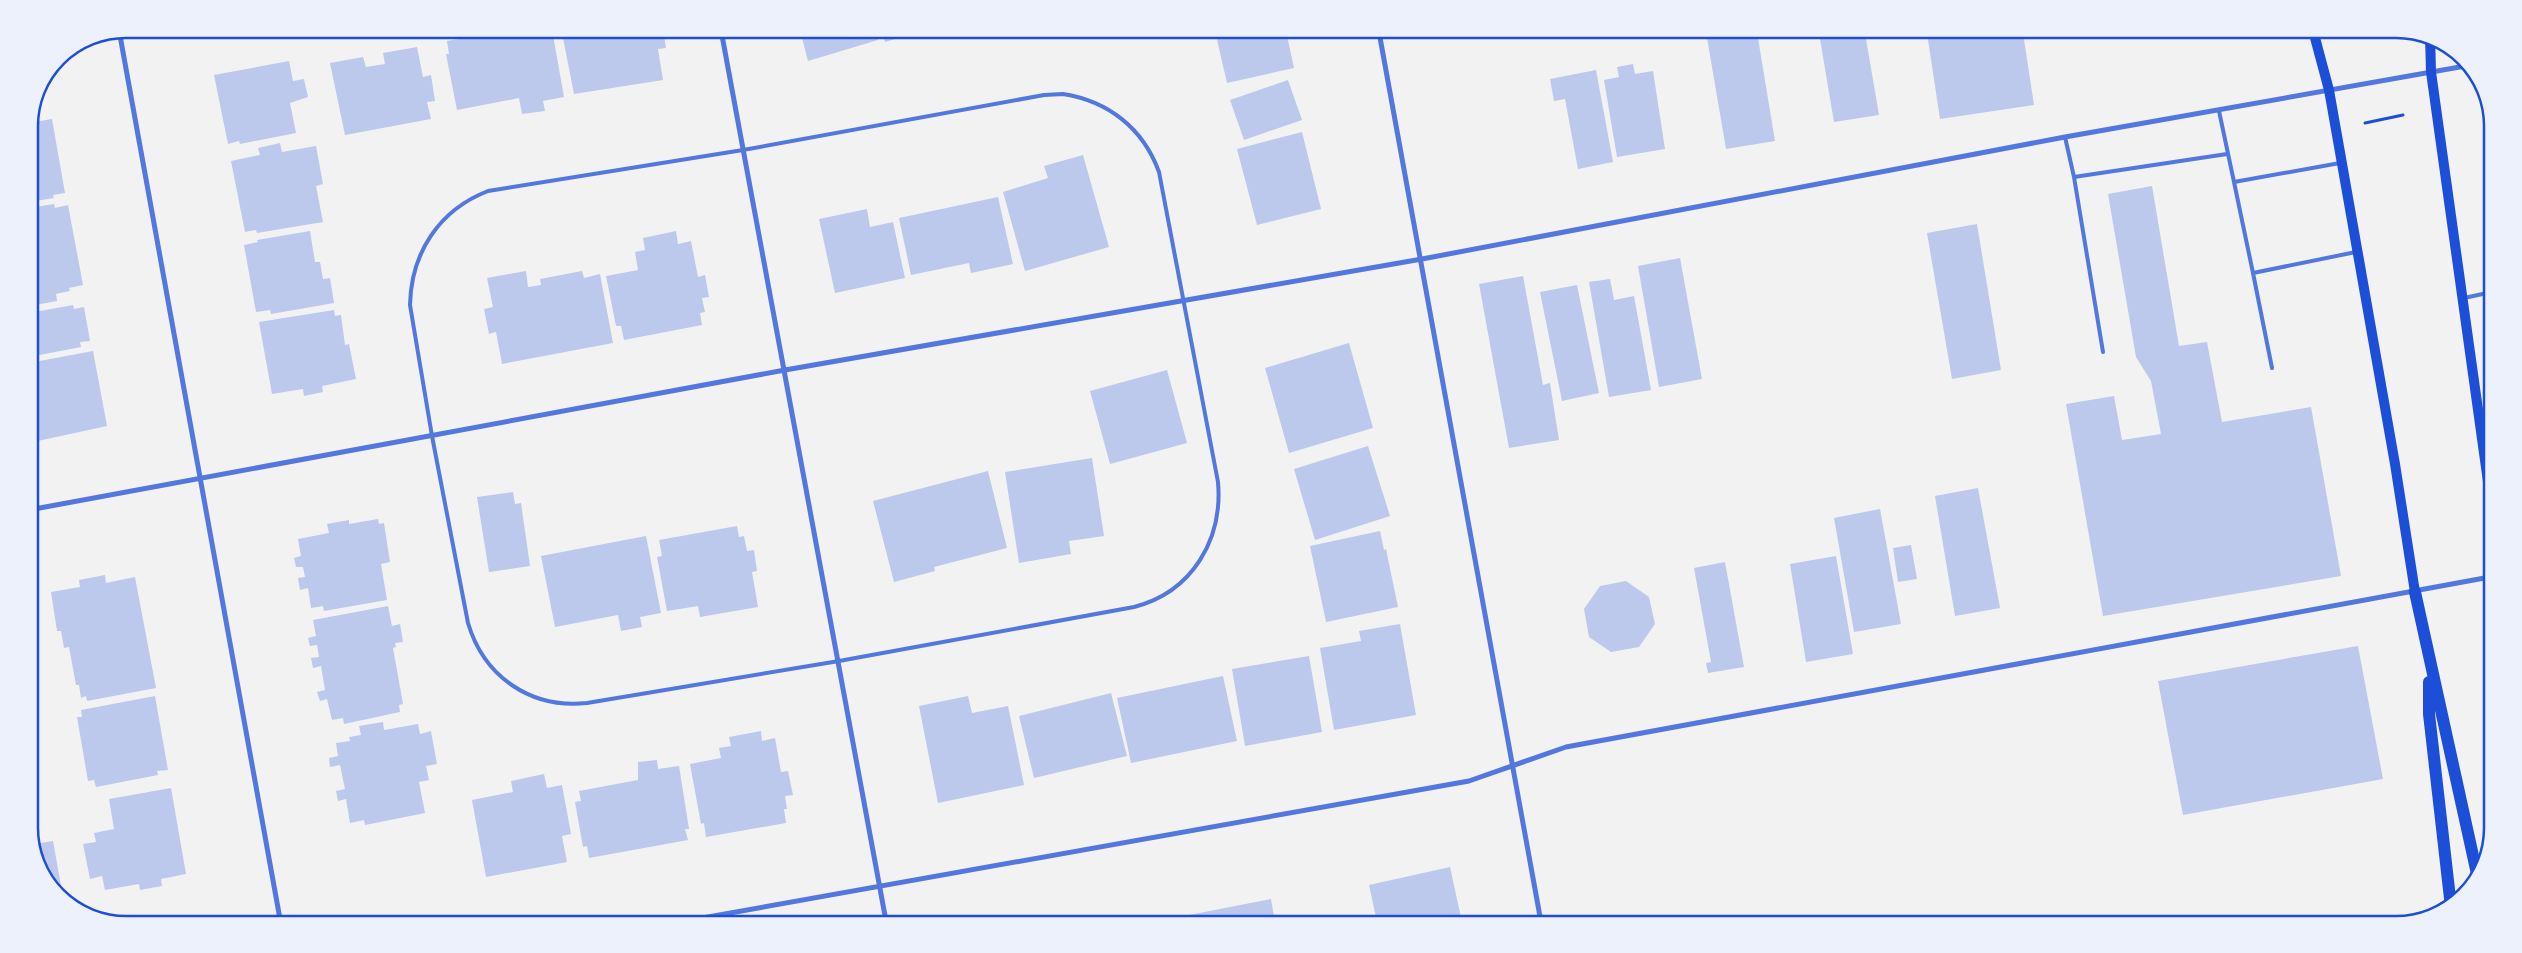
<svg xmlns="http://www.w3.org/2000/svg" width="2522" height="953" font-family="Arial,sans-serif">
<style>
.building{fill:#bdc9ec}
.lines{fill:none;stroke-linecap:round;stroke-linejoin:round}
.path{stroke:#1d4ed8;stroke-width:3}
.service{stroke:#5277de;stroke-width:4}
.minor{stroke:#5277de;stroke-width:5}
.secondary{stroke:#1d4ed8;stroke-width:10}
.primary{stroke:#1d4ed8;stroke-width:12}
.rim{fill:none;stroke:#1d4ed8;stroke-width:2.5}
</style>
<rect width="100%" height="100%" fill="#f2f2f2"/>
<!-- building -->
<path class="building" d="M512 30H548L549 36 553 35 564 97 543 101 545 111 522 114 519 98 457 110 446 54H449L447 41Z
M564 30H663L666 48 658 49 663 80 574 94 562 33H565Z
M800 30H876L878 40 808 61Z
M882 30 923 31 885 42Z
M1215 31H1286L1294 68 1227 83Z
M1706 32H1757L1775 141 1726 149Z
M1819 33H1865L1879 115 1834 122Z
M1927 33H2023L2034 105 1940 119Z
M417 47 423 77 431 75 435 101 427 102 431 119 345 135 330 63 363 57 366 67 385 64 383 53Z
M289 61 293 81 304 79 308 97 290 103 296 133 240 144 239 141 228 144 214 75Z
M1633 64 1635 74 1653 71 1665 149 1617 157 1604 80 1619 77 1617 67Z
M1596 70 1613 162 1578 169 1565 99 1554 101 1550 79Z
M1288 80 1302 120 1244 140 1230 100Z
M52 119 65 193 53 195 54 198 29 202V123Z
M1302 132 1321 209 1257 225 1237 149Z
M280 143 282 152 316 146 323 184 316 186 323 222 257 233 256 230 245 232 231 161 260 155 258 148Z
M1083 155 1109 247 1025 271 1003 192 1048 178 1044 166Z
M2152 186 2179 346 2207 342 2222 422 2311 407 2341 576 2103 616 2066 404 2114 396 2122 440 2161 434 2151 381 2136 357 2108 194Z
M998 197 1013 264 971 273 969 263 911 275 899 218Z
M54 204 55 208 68 205 83 285 69 288 70 291 56 294 57 301 35 305 34 298 29 299V208Z
M867 209 870 227 893 222 905 278 835 293 819 219Z
M1977 224 2001 370 1952 379 1927 233Z
M310 231 315 262H320L323 279 330 278 334 303 271 314 270 310 256 312 244 245 258 242 257 240Z
M676 231 678 244 691 241 698 277 705 275 709 297 702 298 705 312 700 313 702 325 624 340 621 326H616L606 276 638 270 635 252 645 250 643 238Z
M1680 258 1702 379 1659 387 1638 266Z
M526 271 528 287 541 285 540 279 582 271 584 278 600 274 613 343 502 364 496 332 489 334 484 309 493 307 487 278Z
M1523 276 1543 385 1550 383 1559 440 1509 448 1479 284Z
M1610 279 1614 300 1634 296 1651 390 1609 397 1589 282Z
M1577 285 1599 393 1562 401 1540 292Z
M73 305 74 309 84 307 90 341 80 342 81 347 29 357V313Z
M334 310 335 316 341 315 345 345 349 344 356 379 322 386 323 392 304 396 303 389 272 394 259 322Z
M1349 343 1373 428 1289 453 1265 368Z
M93 351 107 426 33 442 31 429 29 430V363Z
M1167 370 1187 443 1110 464 1090 391Z
M1368 446 1390 516 1315 540 1294 469Z
M1092 458 1104 536 1069 541 1071 554 1019 563 1005 472Z
M988 471 1007 548 934 567 935 571 894 582 873 501Z
M1978 488 2000 608 1955 616 1935 496Z
M513 492 515 504 521 503 530 566 489 572 477 497Z
M1880 509 1901 624 1854 632 1834 518Z
M378 519 379 524 384 523 390 562 381 564 387 600 324 611 323 606 311 608 308 588 300 590 298 578 305 577 303 567H296L294 558 301 556 298 539 329 533 327 524 349 520V524Z
M737 526 739 537 744 536 747 551 754 550 757 571 752 572 758 607 700 617 698 606 667 611 657 557 662 556 659 540Z
M1380 531 1384 550 1386 549 1398 607 1326 622 1310 546Z
M646 536 661 613 640 617 642 627 621 631 618 615 555 627 541 556Z
M1911 545 1917 579 1898 582 1893 548Z
M1836 556 1853 654 1806 662 1790 564Z
M1725 562 1744 667 1708 673 1706 663 1711 662 1694 568Z
M105 575 106 583 135 577 156 688 87 701 86 696 81 698 79 685H76L69 647 64 648 61 631H57L51 592 80 587 79 580Z
M1626 581 1649 597 1655 624 1639 647 1611 652 1589 637 1584 609 1600 586Z
M388 606 392 626 400 624 403 642 395 643 396 647 393 648 403 704 399 705 400 712 344 724 343 718 332 720 327 699 320 701 317 692 325 690 321 666 313 668 311 658 319 657 317 645 310 646 308 638 316 636 313 620Z
M1400 624 1416 715 1334 730 1320 648 1361 641 1359 631Z
M2358 646 2383 779 2183 815 2158 681Z
M1309 656 1322 732 1245 746 1232 669Z
M1223 676 1237 741 1131 763 1117 698Z
M1111 693 1127 756 1034 778 1019 716Z
M155 696 168 770 157 771 158 775 96 787 94 780 88 781 77 717H82L81 710Z
M968 696 972 713 1008 706 1024 785 938 803 919 706Z
M383 722 384 730 418 724 420 734 431 731 437 764 426 766 429 780 419 782 425 813 365 825 364 820 350 823 346 799 338 801 336 791 345 789 340 765 330 767 329 758 338 756 336 743 350 741 349 737 361 735 359 726Z
M761 731 762 741 775 738 781 772 788 771 793 795 785 796 787 809H784L786 823 706 837 704 823 701 824 690 764 721 758 719 748 731 746 729 737Z
M657 760 658 769 679 766 689 829H685L688 840 589 858 587 846 583 847 575 802 581 801 579 791 638 780V762Z
M544 774 547 788 562 785 571 834 562 836 567 862 486 877 472 800 513 792 511 781Z
M171 788 186 874 161 879 162 886 140 890 139 884 105 890 102 876 90 879 83 844 96 842 94 833 114 829 109 799Z
M34 838 35 844 53 841 63 897 49 887 31 839Z
M1450 867 1462 922H1377L1369 885Z
M1271 899 1275 922 1185 921 1184 916Z"/>
<g class="lines">
<!-- path -->
<path class="path" d="M2365 123 2403 115"/>
<!-- service -->
<path class="service" d="M1063 94C1108 101 1143 128 1159 172L1218 482C1223 540 1192 592 1134 607L839 661 587 703C531 709 484 677 468 623L432 436 410 305C411 253 439 210 488 191L743 150 1044 95Z
M2219 111 2234 182
M2065 137 2074 177
M2340 163 2234 182 2253 273 2356 252
M2253 273 2272 368
M2464 298 2492 292
M2103 352 2074 177 2227 154"/>
<!-- minor -->
<path class="minor" d="M119 30 280 919
M721 30 886 921
M1379 32 1541 922
M29 510 785 370 1422 259 2065 137 2471 65
M691 920 1469 781 1566 747 2490 577"/>
<!-- secondary -->
<path class="secondary" d="M2314 34 2329 90 2395 464 2415 592
M2430 35 2431 72 2490 496"/>
<!-- primary -->
<path class="primary" d="M2415 592 2477 874
M2429 682V714L2451 907"/>
</g>
<!-- crop -->
<path d="M0 0H2522V953H0ZM126 38H2396A88 88 0 0 1 2484 126V828A88 88 0 0 1 2396 916H126A88 88 0 0 1 38 828V126A88 88 0 0 1 126 38Z" fill="#edf1fc" fill-rule="evenodd"/>
<path class="rim" d="M126 38H2396A88 88 0 0 1 2484 126V828A88 88 0 0 1 2396 916H126A88 88 0 0 1 38 828V126A88 88 0 0 1 126 38Z"/>
</svg>
